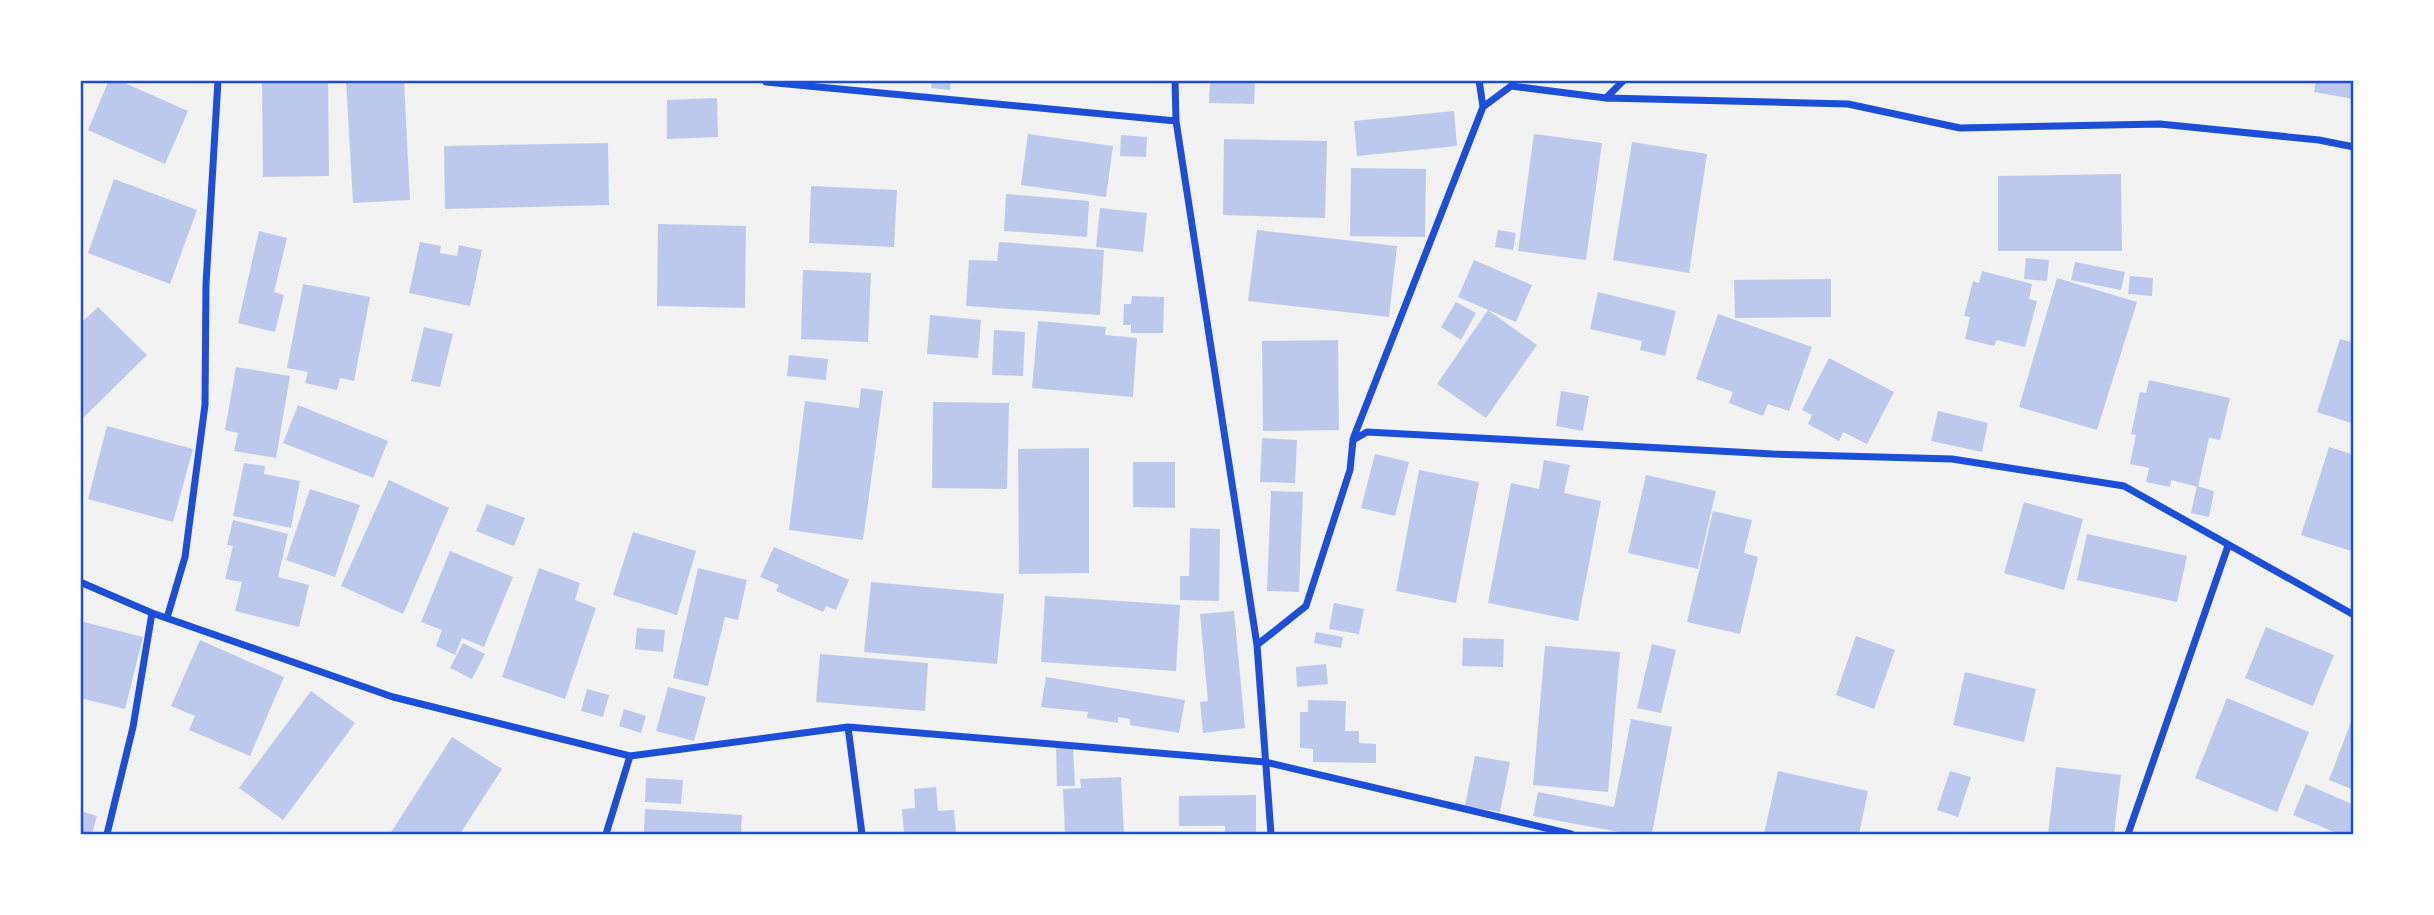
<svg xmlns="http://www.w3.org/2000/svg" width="2434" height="915" font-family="Helvetica,sans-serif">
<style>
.building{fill:#bdc9ec}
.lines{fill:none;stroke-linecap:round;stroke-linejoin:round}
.minor{stroke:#1d4ed8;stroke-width:7}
.neatline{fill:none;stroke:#1d4ed8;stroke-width:2.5}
</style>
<rect width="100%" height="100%" fill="#f2f2f2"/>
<!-- building -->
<path class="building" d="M109 80H118L188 111 165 164 88 130Z
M262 80H328L329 176 263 177Z
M346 80H404L410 200 353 203Z
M932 80H951L950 90 931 88Z
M1210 80H1255L1254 104 1209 103Z
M2316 80H2354V99L2314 92Z
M717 98 718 137 667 139V100Z
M1454 111 1457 146 1357 156 1354 121Z
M1028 134 1113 146 1106 197 1021 185Z
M1534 134 1602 143 1586 260 1518 251Z
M1121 135 1147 137 1146 157 1120 156Z
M1224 139 1327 141 1325 218 1223 215Z
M1632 142 1707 154 1689 273 1613 260Z
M608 143 609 205 445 209 444 146Z
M1351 168 1426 169 1425 237 1350 236Z
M2121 174 2122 251H1998V176Z
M114 179 197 210 170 284 88 253Z
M811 186 897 190 894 247 809 243Z
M1006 194 1089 201 1087 237 1004 231Z
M1100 208 1147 213 1143 252 1096 247Z
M658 224 746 226 745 308 657 306Z
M1257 230 1397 246 1389 317 1248 301Z
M1498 230 1516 233 1513 250 1495 247Z
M259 231 287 238 274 292 284 295 275 332 238 323Z
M420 242 441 246 440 253 457 256 459 245 482 250 470 306 409 293Z
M999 242 1104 250 1100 315 966 306 969 260 997 261Z
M2026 258 2049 260 2047 281 2024 279Z
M1474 260 1532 285 1516 322 1458 297Z
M2075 262 2125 272 2121 290 2071 280Z
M803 270 871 273 868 342 801 339Z
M1982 271 2032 284 2029 299 2037 301 2025 347 1997 340 1994 346 1965 339 1970 317 1964 316 1973 281 1979 283Z
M2130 276 2153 278 2152 296 2128 294Z
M2057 278 2137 302 2097 430 2019 407Z
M1831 279V317L1735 318 1734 280Z
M303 284 370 297 354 381 340 378 337 390 305 383 308 372 287 368Z
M1598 292 1676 311 1665 356 1640 350 1642 341 1590 329Z
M1132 296 1164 297 1163 333H1131V325H1123L1124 304H1131Z
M1456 302 1476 313 1461 340 1441 327Z
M98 307 147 355 80 421V324Z
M1488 310 1537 345 1486 418 1437 384Z
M1718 314 1812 347 1789 411 1768 404 1763 416 1729 403 1733 392 1696 379Z
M930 315 981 320 978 358 927 354Z
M1038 321 1106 327 1105 335 1137 338 1133 397 1032 388Z
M424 327 453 334 440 387 411 381Z
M994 330 1025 332 1023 376 992 375Z
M2340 339 2354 343V424L2317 412Z
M1338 340 1339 430 1263 431 1262 341Z
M789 355 828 359 826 380 787 376Z
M1829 358 1894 392 1867 444 1843 432 1839 441 1808 424 1812 415 1802 410Z
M236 367 290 376 276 458 234 451 238 433 225 430Z
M2149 380 2230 398 2220 440 2209 438 2198 487 2171 480 2170 487 2146 482 2149 468 2130 464 2136 435 2131 434 2140 392 2146 393Z
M861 388 883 391 863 540 789 530 805 401 859 408Z
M1561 391 1589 396 1583 431 1556 426Z
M933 402 1009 403 1007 489 932 488Z
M298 405 388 441 373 478 283 443Z
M1938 411 1988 423 1982 452 1931 441Z
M107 426 193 449 173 522 88 499Z
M1262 438 1297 440 1295 483 1260 482Z
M2329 447 2354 455V552L2301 535Z
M1089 448V573L1019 574 1018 449Z
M1375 454 1409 462 1395 516 1361 508Z
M1544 460 1570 465 1564 493 1601 501 1578 621 1488 603 1511 483 1539 489Z
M1133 462H1175V508L1133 507Z
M244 463 265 466 264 474 300 481 291 528 233 516Z
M1419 470 1479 482 1456 603 1396 591Z
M1646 475 1716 491 1698 569 1628 553Z
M389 480 449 508 403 614 341 586Z
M2197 486 2214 491 2209 517 2191 513Z
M310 489 360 505 335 577 286 560Z
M1271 491 1303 492 1299 592 1267 591Z
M2024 502 2083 519 2064 590 2004 573Z
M487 504 525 518 514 546 476 531Z
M1713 511 1752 520 1744 553 1758 557 1740 634 1687 622Z
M233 520 288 534 278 577 309 585 299 627 235 611 242 582 225 579 233 546 227 545Z
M1190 528 1220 529 1219 601 1180 600V576H1189Z
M633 532 696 551 677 615 613 595Z
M2087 534 2187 556 2177 602 2077 580Z
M774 547 849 580 836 610 826 606 823 612 776 591 779 585 760 577Z
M450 551 513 577 484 647 462 638 455 655 436 646 442 630 421 622Z
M539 568 580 583 575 600 596 608 565 699 502 677Z
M698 568 747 580 738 620 725 617 708 686 673 678Z
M871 582 1004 594 997 664 864 652Z
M1045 596 1180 605 1176 671 1041 662Z
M1334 603 1364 609 1359 634 1329 629Z
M1234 611 1245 728 1203 733 1200 702 1208 701 1200 614Z
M80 621 143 637 125 709 80 698Z
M2266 627 2334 655 2313 706 2245 678Z
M637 628 665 630 663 652 635 649Z
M1316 632 1343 637 1341 648 1314 643Z
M1856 636 1895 650 1874 709 1836 695Z
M1463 638 1504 639 1503 667 1462 666Z
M200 640 284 677 250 756 189 730 195 716 171 706Z
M463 643 485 654 472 679 450 668Z
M1652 644 1676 650 1661 713 1637 708Z
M1545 646 1620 652 1608 792 1533 785Z
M820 654 928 663 925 711 816 702Z
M1326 664 1328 684 1297 687 1296 667Z
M1965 672 2036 689 2024 742 1953 725Z
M1046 677 1185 700 1179 733 1130 725V719L1118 717V723L1087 718 1088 712 1041 707Z
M668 687 706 697 694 741 656 731Z
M587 689 609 695 603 717 581 711Z
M311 691 355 723 283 820 239 788Z
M2227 698 2309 732 2277 812 2195 778Z
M1308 700 1346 701 1345 731H1359V743L1376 744V763L1313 762V749L1300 748V712H1308Z
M624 709 646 716 641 733 619 726Z
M2354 714V790L2329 780Z
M1631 719 1672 727 1652 834H1630L1533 816 1538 792 1614 807Z
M452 737 502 769 460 834H390Z
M1073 746 1075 786H1057L1056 747Z
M1475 756 1510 762 1500 812 1465 806Z
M2056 767 2121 775 2114 834H2048Z
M1778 771 1868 791 1859 834H1764Z
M1950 771 1971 777 1958 817 1937 810Z
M1121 777 1124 834H1065L1063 789 1081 788 1080 779Z
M646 778 683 780 681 804 645 802Z
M2306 784 2354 805V834H2339L2293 815Z
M936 787 938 811 954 810 956 834H904L902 809 915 808 914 789Z
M1256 795V834H1225V826H1179V796Z
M645 809 742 815 741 834H644Z
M80 811 97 816 92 834H80Z"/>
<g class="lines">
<!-- minor -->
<path class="minor" d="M1175 80 1176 121 1257 645 1271 834
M1479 80 1483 107
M766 82 1176 121
M1606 98 1624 80
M1353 439 1483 107 1511 86 1606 98 1848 104 1960 128 2160 124 2319 140 2354 147
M80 582 152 613 393 697 630 756 848 727 1265 762 1571 834
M167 618 185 557 205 405 206 284 218 80
M1257 645 1306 606 1350 470 1353 440 1367 432 1773 454 1952 459 2124 486 2354 615
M848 727 862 834
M107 834 133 727 152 613
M606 834 630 756
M2128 834 2228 546"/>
</g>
<!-- border -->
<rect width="2434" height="915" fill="none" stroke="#ffffff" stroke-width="164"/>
<rect x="82" y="82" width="2270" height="751" class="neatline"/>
</svg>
